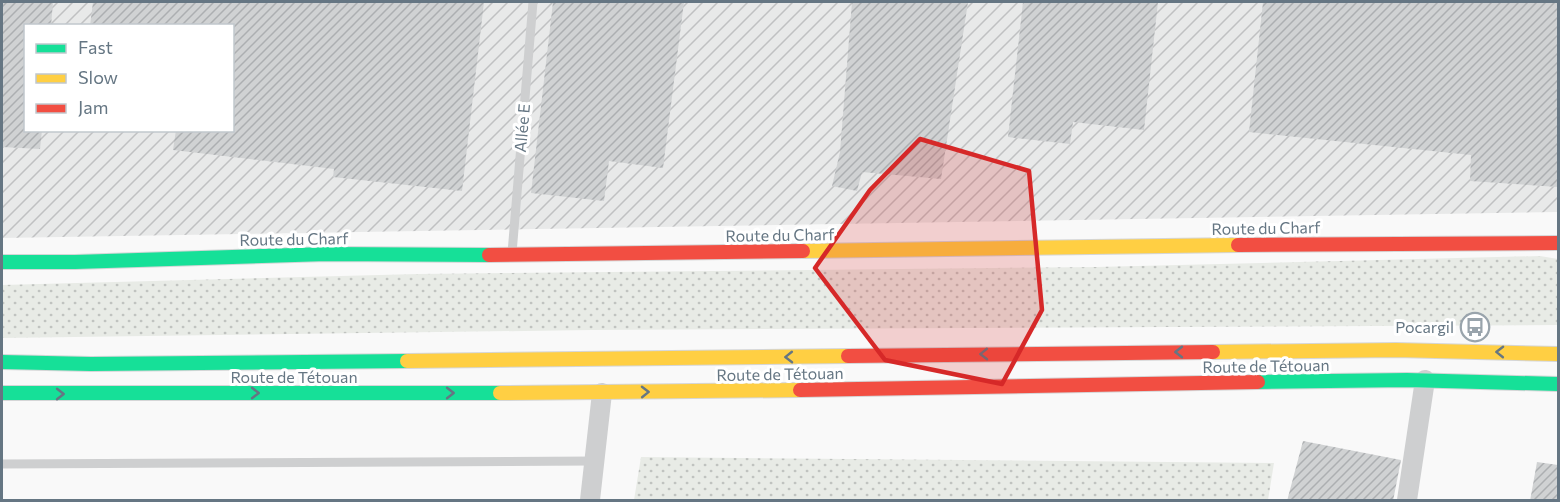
<svg xmlns="http://www.w3.org/2000/svg" width="1560" height="502" viewBox="0 0 1560 502" font-family="Commissioner,sans-serif">
  <style>
    .industrial { fill: url(#industrial-furrows); fill-rule: evenodd }
    .grass { fill: url(#grass-dots) }
    .building { fill: url(#building-hatch) }
    .lines { fill: none; stroke-linecap: round; stroke-linejoin: round }
    .fast-casing { stroke: #d5d6d7; stroke-width: 16 }
    .slow-casing { stroke: #d5d6d7; stroke-width: 16 }
    .jam-casing { stroke: #d5d6d7; stroke-width: 16 }
    .lane { stroke: #cecfd0; stroke-width: 9 }
    .street { stroke: #cecfd0; stroke-width: 20 }
    .fast { stroke: #16e098; stroke-width: 14 }
    .slow { stroke: #ffcf43; stroke-width: 14 }
    .jam { stroke: #f24e42; stroke-width: 14 }
    .oneway { stroke: #657683 }
    .marked { fill: #d62828; fill-opacity: 0.2; stroke: #d62828; stroke-width: 4.5; stroke-linejoin: round }
    .labels { text-anchor: middle; stroke-width: 6; stroke-linejoin: round; paint-order: stroke }
    .street-label { font-size: 16px; fill: #657683; stroke: #fff }
    .poi-label { font-size: 16px; fill: #657683; stroke: #fff; text-anchor: end }
  </style>
  <defs>
    <pattern id="industrial-furrows" width="10" height="10" patternUnits="userSpaceOnUse" patternTransform="scale(1.5)"><rect width="10" height="10" fill="#e8e9e9"/><path d="M-1 1l2-2M0 10L10 0M9 11l2-2" fill="none" stroke="#c0c1c2"/></pattern>
    <pattern id="grass-dots" width="8" height="8" patternUnits="userSpaceOnUse" patternTransform="scale(1.5)"><rect width="8" height="8" fill="#e8ebe6"/><path d="M2 2h.1M6 6h.1" fill="none" stroke="#c0c3c0" stroke-width="1.8" stroke-linecap="round"/></pattern>
    <pattern id="building-hatch" width="6" height="6" patternUnits="userSpaceOnUse" patternTransform="scale(1.5)"><rect width="6" height="6" fill="#d0d2d3"/><path d="M-1 1l2-2M0 6l6-6M5 7l2-2" fill="none" stroke="#acafb1"/></pattern>
  </defs>
  <rect width="100%" height="100%" fill="#f9f9f9"/>
  <path class="industrial" d="M2,2H1558V212L2,238ZM26,26H232V130H26Z"/>
  <g class="grass">
    <path d="M1540,256L1558,259V325L592,330L2,338V285L418,274L1096,267Z"/>
    <path d="M641,457L1274,463L1268,500H634Z"/>
  </g>
  <g class="building">
    <path d="M2,2H53L51,26H26V130H42L40,149L2,147Z"/>
    <path d="M93,2H484L462,191L333,177L334,169L173,150L176,130H232V26H90Z"/>
    <path d="M553,2H684L663,168L609,161L604,201L531,193Z"/>
    <path d="M852,2H968L941,179L862,172L857,191L832,186L840,152Z"/>
    <path d="M1023,2H1158L1144,130L1073,122L1070,144L1008,137Z"/>
    <path d="M1263,2H1558V187L1470,181L1471,155L1249,132Z"/>
    <path d="M1303,441L1401,460L1393,501H1287Z"/>
    <path d="M1537,462L1558,465V501H1530Z"/>
  </g>
  <g class="lines">
    <g class="fast-casing">
      <g id="fast">
        <path d="M2,262H75L327,254L489,255"/>
        <path d="M2,362L91,364L407,361"/>
        <path d="M1258,382L1407,380L1558,384"/>
        <path d="M2,393H500"/>
      </g>
    </g>
    <g class="slow-casing">
      <g id="slow">
        <path d="M803,251L1238,245"/>
        <path d="M1213,352L1396,350L1558,354"/>
        <path d="M407,361L848,356"/>
        <path d="M500,393L800,390"/>
      </g>
    </g>
    <g class="jam-casing">
      <g id="jam">
        <path d="M1238,245L1558,243"/>
        <path d="M489,255L803,251"/>
        <path d="M848,356L1213,352"/>
        <path d="M800,390L1258,382"/>
      </g>
    </g>
    <g class="lane">
      <path d="M512,253L533,2"/>
      <path d="M2,464L595,461"/>
    </g>
    <g class="street">
      <path d="M590,500L602,393"/>
      <path d="M1407,500L1425,380"/>
    </g>
    <use href="#fast" class="fast"/>
    <use href="#slow" class="slow"/>
    <use href="#jam" class="jam"/>
  </g>
  <defs><path id="oneway-chevron" d="M-2-3.5L2.5 0L-2 3.5" fill="none" stroke-width="1.6" stroke-linecap="round" stroke-linejoin="round" transform="scale(1.5)"/></defs>
  <g class="oneway">
    <use href="#oneway-chevron" transform="translate(1179 352) rotate(180)"/>
    <use href="#oneway-chevron" transform="translate(1500 352) rotate(-179)"/>
    <use href="#oneway-chevron" transform="translate(984 354) rotate(179)"/>
    <use href="#oneway-chevron" transform="translate(789 357) rotate(179)"/>
    <use href="#oneway-chevron" transform="translate(645 392) rotate(-1)"/>
    <use href="#oneway-chevron" transform="translate(255 393)"/>
    <use href="#oneway-chevron" transform="translate(450 393)"/>
    <use href="#oneway-chevron" transform="translate(60 394)"/>
  </g>
  <path class="marked" d="M920,139L1029,171L1042,310L1002,384L885,360L815,268L870,190Z"/>
  <defs>
    <g id="bus-ring" transform="scale(1.5)"><circle r="9.5" fill="#fff" stroke="#99a4ac" stroke-width="1.5"/><path d="M-5-6H5V4H4V6H2V4H-2V6H-4V4H-5ZM-3.5-4V0h7V-4ZM-3.5 1.2v1.5H-2V1.2ZM2 1.2v1.5H3.5V1.2Z" fill="#99a4ac"/></g>
  </defs>
  <g fill-rule="evenodd">
    <use href="#bus-ring" x="1475" y="327"/>
  </g>
  <g class="labels">
    <g class="street-label">
      <text transform="translate(522 128) rotate(-85)" y="6">Allée E</text>
      <text transform="translate(1266 228) rotate(-1)" y="6">Route du Charf</text>
      <text transform="translate(780 235) rotate(-1)" y="6">Route du Charf</text>
      <text transform="translate(294 239) rotate(-1)" y="6">Route du Charf</text>
      <text transform="translate(1266 366) rotate(-1)" y="6">Route de Tétouan</text>
      <text transform="translate(780 374) rotate(-1)" y="6">Route de Tétouan</text>
      <text x="294" y="383">Route de Tétouan</text>
    </g>
    <g class="poi-label">
      <text x="1454" y="333">Pocargil</text>
    </g>
  </g>
  <rect width="1560" height="502" fill="none" stroke="#657683" stroke-width="6"/>
  <rect x="24" y="24" width="210" height="108" fill="#ffffff" stroke="#c1c8cd" stroke-width="1.5"/>
  <rect x="36" y="44" width="30" height="9" fill="#16e098" stroke="#c1c8cd" stroke-width="1.5"/>
  <text x="78" y="54" font-size="18" fill="#657683">Fast</text>
  <rect x="36" y="74" width="30" height="9" fill="#ffcf43" stroke="#c1c8cd" stroke-width="1.5"/>
  <text x="78" y="84" font-size="18" fill="#657683">Slow</text>
  <rect x="36" y="104" width="30" height="9" fill="#f24e42" stroke="#c1c8cd" stroke-width="1.5"/>
  <text x="78" y="114" font-size="18" fill="#657683">Jam</text>
</svg>
